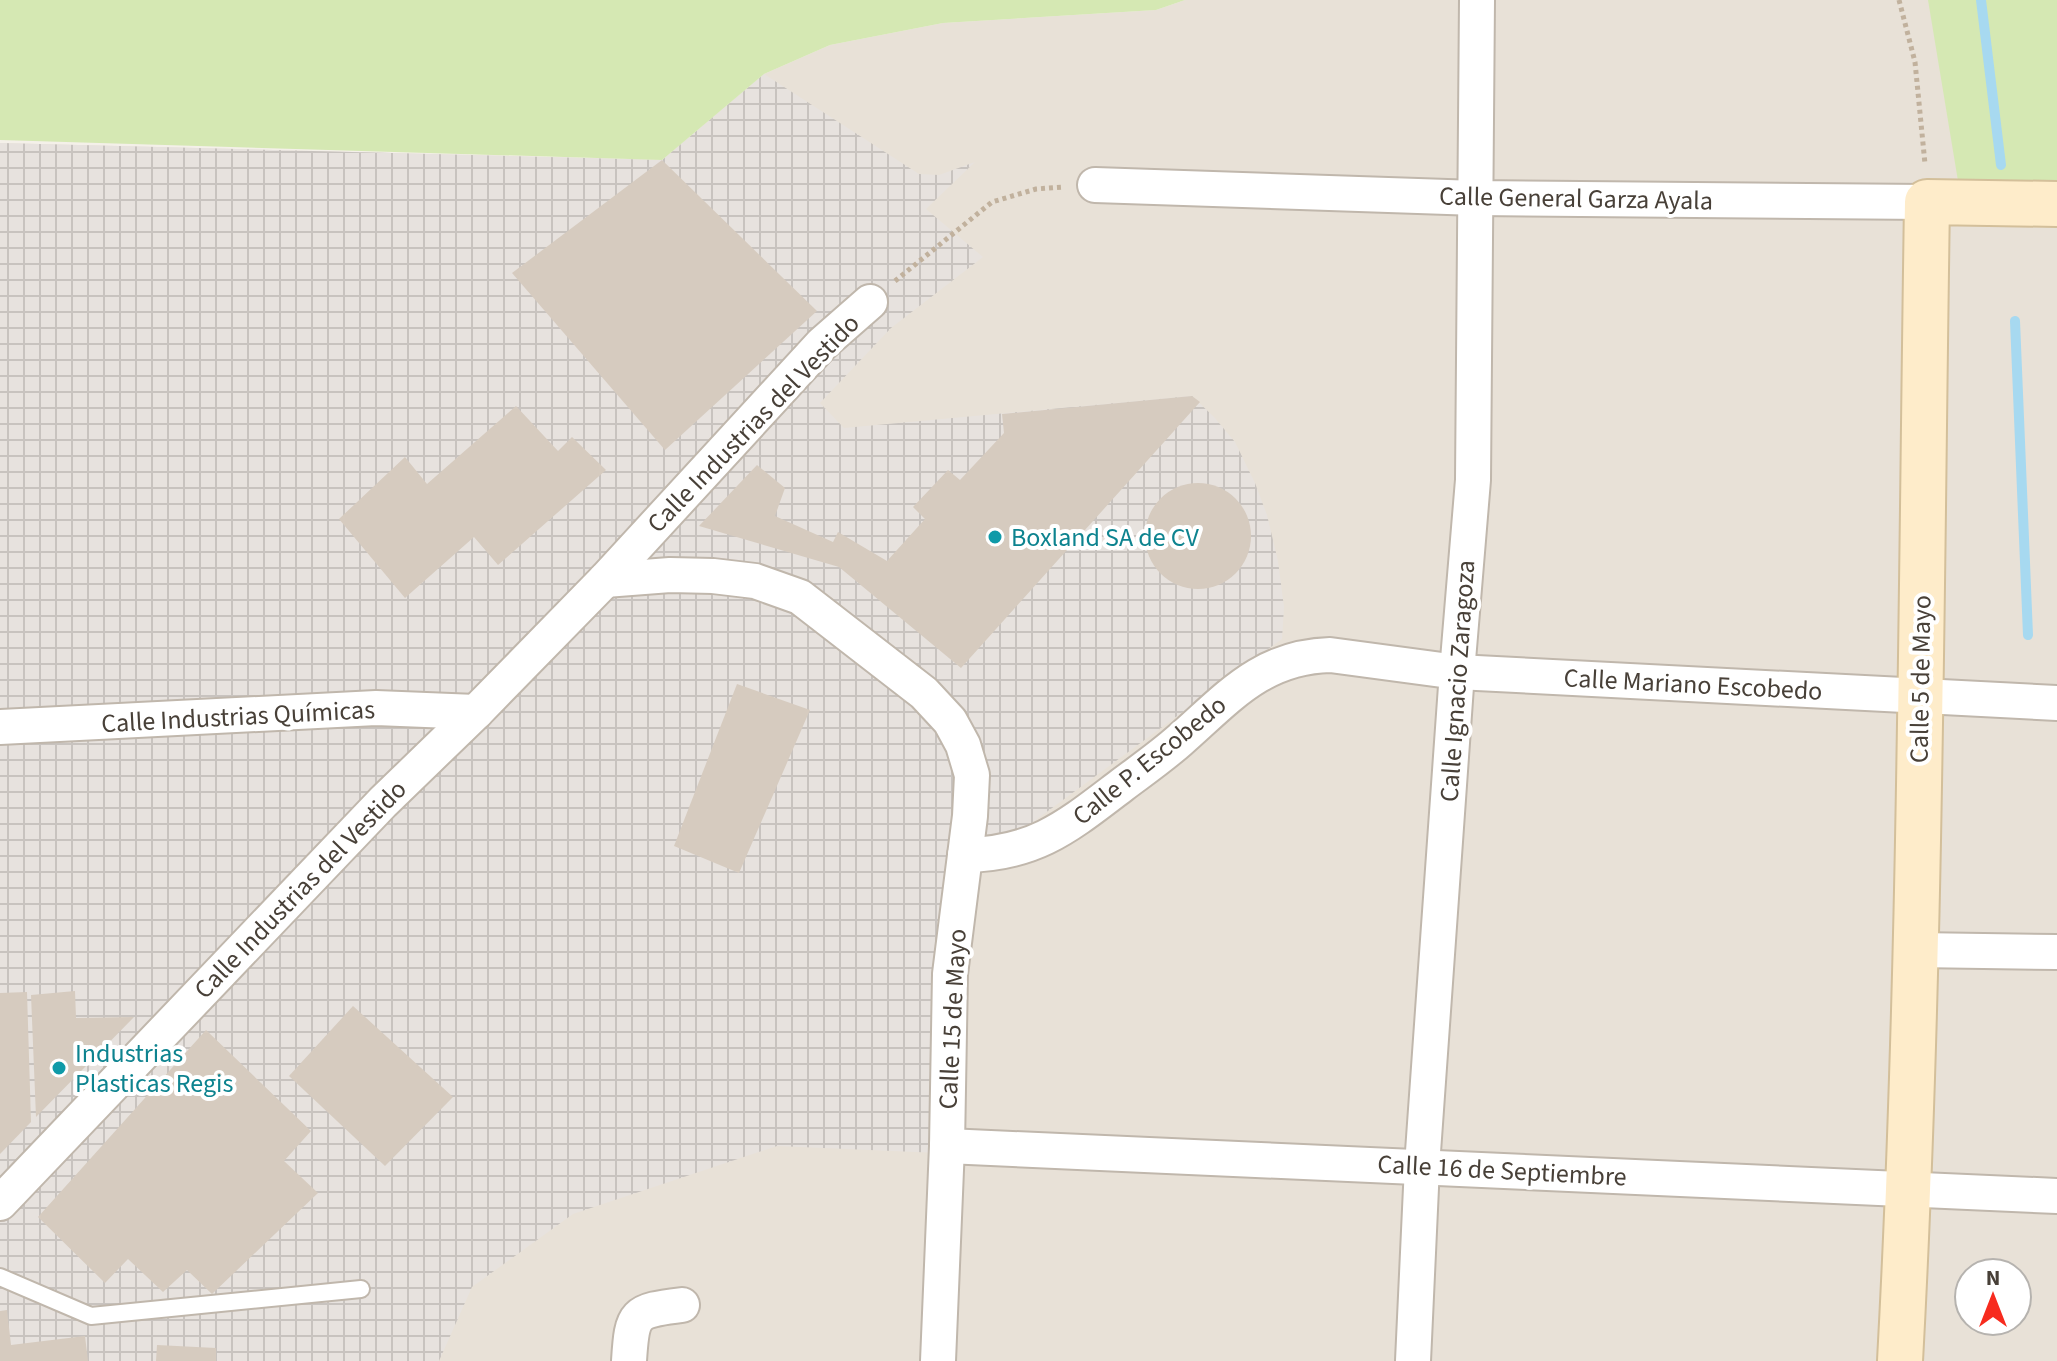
<svg xmlns="http://www.w3.org/2000/svg" width="2057" height="1361" viewBox="0 0 2057 1361" font-family="'Source Sans 3',sans-serif">
  <style>
    .residential { fill: #e8e1d7; fill-rule: evenodd }
    .industrial { fill: url(#industrial-grid) }
    .grass { fill: #d5e8b3 }
    .lines { fill: none; stroke-linecap: round; stroke-linejoin: round }
    .stream { stroke: #a7d9f0; stroke-width: 10 }
    .building { fill: #d6cbbf }
    .lane-casing { stroke: #c0b7ac; stroke-width: 20 }
    .street-casing { stroke: #c0b7ac; stroke-width: 38 }
    .secondary-casing { stroke: #d3bf9a; stroke-width: 48 }
    .path { stroke: #c1b19d; stroke-width: 5; stroke-dasharray: 4 4; stroke-linecap: butt }
    .lane { stroke: #fff; stroke-width: 16 }
    .street { stroke: #fff; stroke-width: 34 }
    .secondary { stroke: #feecca; stroke-width: 44 }
    .culture-dot { fill: #0f9aa8; stroke: #fff; stroke-width: 3 }
    .labels { text-anchor: middle; stroke-width: 8; stroke-linejoin: round; paint-order: stroke }
    .street-label { font-size: 26px; fill: #484038; stroke: #fff }
    .culture-label { font-size: 26px; fill: #0d838f; stroke: #fff; text-anchor: start }
  </style>
  <defs>
    <pattern id="industrial-grid" width="8" height="8" patternUnits="userSpaceOnUse" patternTransform="scale(2)"><rect width="8" height="8" fill="#e7e2de"/><path d="M0 4h8M4 0v8" fill="none" stroke="#c8c3bf"/></pattern>
  </defs>
  <rect width="100%" height="100%" fill="#f4f0e9"/>
  <path class="residential" d="M1185,0H2057V1361H0V143L662,160L764,74L830,45L943,23L1156,10ZM1969,1273H2017V1321H1969Z"/>
  <path class="industrial" d="M764,74L919,174L939,175L975,162L926,209L983,257L891,328L820,403L844,428L1192,396L1214,417L1235,442L1255,483L1267,515L1278,561L1284,607L1282,639L1014,836L948,841L938,983L939,1153L777,1146L573,1214L472,1287L439,1361H0V143L662,160Z"/>
  <g class="grass">
    <path d="M0,0H1185L1156,10L943,23L830,45L764,74L662,160L0,140Z"/>
    <path d="M1928,0H2057V182L1958,181Z"/>
  </g>
  <g class="lines">
    <g class="stream">
      <path d="M1981,0L2001,165"/>
      <path d="M2015,321L2028,635"/>
    </g>
  </g>
  <g class="building">
    <path d="M662,160L817,311L665,450L512,273Z"/>
    <path d="M1192,396L1200,402L961,668L839,567L699,526L757,465L785,488L775,516L833,542L838,532L887,561L925,519L913,507L948,470L960,480L1004,433L1002,414Z"/>
    <path d="M516,406L558,451L572,437L606,470L498,565L474,537L405,598L339,519L405,457L427,484Z"/>
    <circle cx="1198" cy="536" r="53"/>
    <path d="M737,684L810,710L739,873L674,846Z"/>
    <path d="M75,991L76,1018L134,1017L36,1117L31,995Z"/>
    <path d="M27,992L31,1122L0,1154V993Z"/>
    <path d="M353,1006L453,1097L385,1166L289,1076Z"/>
    <path d="M206,1030L311,1131L284,1161L318,1193L212,1294L187,1270L163,1292L128,1259L105,1283L38,1217Z"/>
    <path d="M7,1310L11,1345L85,1336L88,1361H0V1311Z"/>
    <path d="M157,1345L216,1348V1361H156Z"/>
  </g>
  <g class="lines">
    <g class="lane-casing">
      <path id="lane" d="M0,1277L91,1316L361,1289"/>
    </g>
    <g class="street-casing">
      <g id="street">
        <path d="M1095,185L1477,198L1927,202"/>
        <path d="M605,580L670,575L713,576L755,581L800,597L924,693L950,721L963,745L972,775L970,816L950,974L947,1146L938,1361"/>
        <path d="M0,727L376,708L476,712"/>
        <path d="M965,855C1036,854 1068,826 1122,785C1142,770 1162,756 1180,740C1228,698 1261,657 1330,655L1457,672L2057,703"/>
        <path d="M1916,950L2057,952"/>
        <path d="M947,1146L2057,1196"/>
        <path d="M0,1203L383,802L476,712L605,580L822,344L870,302"/>
        <path d="M629,1361C632,1312 634,1311 682,1305"/>
        <path d="M1413,1361L1422,1166L1457,672L1473,480L1477,0"/>
      </g>
    </g>
    <g class="secondary-casing">
      <path id="secondary" d="M1900,1361C1921,975 1921,588 1927,202L2057,204"/>
    </g>
    <g class="path">
      <path d="M1899,0L1915,62L1925,164"/>
      <path d="M895,281L992,202L1036,189L1063,187"/>
    </g>
    <use href="#lane" class="lane"/>
    <use href="#street" class="street"/>
    <use href="#secondary" class="secondary"/>
  </g>
  <g class="culture-dot">
    <circle cx="995" cy="537" r="8"/>
    <circle cx="59" cy="1068" r="8"/>
  </g>
  <g class="labels">
    <g class="street-label">
      <text transform="translate(1576 198) rotate(1)" y="9">Calle General Garza Ayala</text>
      <text transform="translate(753 423) rotate(-46)" y="9">Calle Industrias del Vestido</text>
      <text transform="translate(1920 679) rotate(-89)" y="9">Calle 5 de Mayo</text>
      <text transform="translate(1457 681) rotate(-86)" y="9">Calle Ignacio Zaragoza</text>
      <text transform="translate(1693 684) rotate(3)" y="9">Calle Mariano Escobedo</text>
      <text transform="translate(238 716) rotate(-3)" y="9">Calle Industrias Químicas</text>
      <text transform="translate(1149 760) rotate(-39)" y="9">Calle P. Escobedo</text>
      <text transform="translate(300 889) rotate(-46)" y="9">Calle Industrias del Vestido</text>
      <text transform="translate(952 1019) rotate(-87)" y="9">Calle 15 de Mayo</text>
      <text transform="translate(1502 1170) rotate(3)" y="9">Calle 16 de Septiembre</text>
    </g>
    <g class="culture-label">
      <text x="1011" y="546">Boxland SA de CV</text>
      <text x="75" y="1062">Industrias<tspan x="75" dy="30">Plasticas Regis</tspan></text>
    </g>
  </g>
  <g transform="translate(1993 1297)"><circle r="38" fill="#ffffff" stroke="#b6b3af" stroke-width="2"/>
  <path d="M0-6L14 30L0 20L-14 30Z" fill="#f72b1e"/>
  <text y="-12" font-size="22" font-weight="bold" text-anchor="middle" fill="#484038">N</text>
  </g>
</svg>
